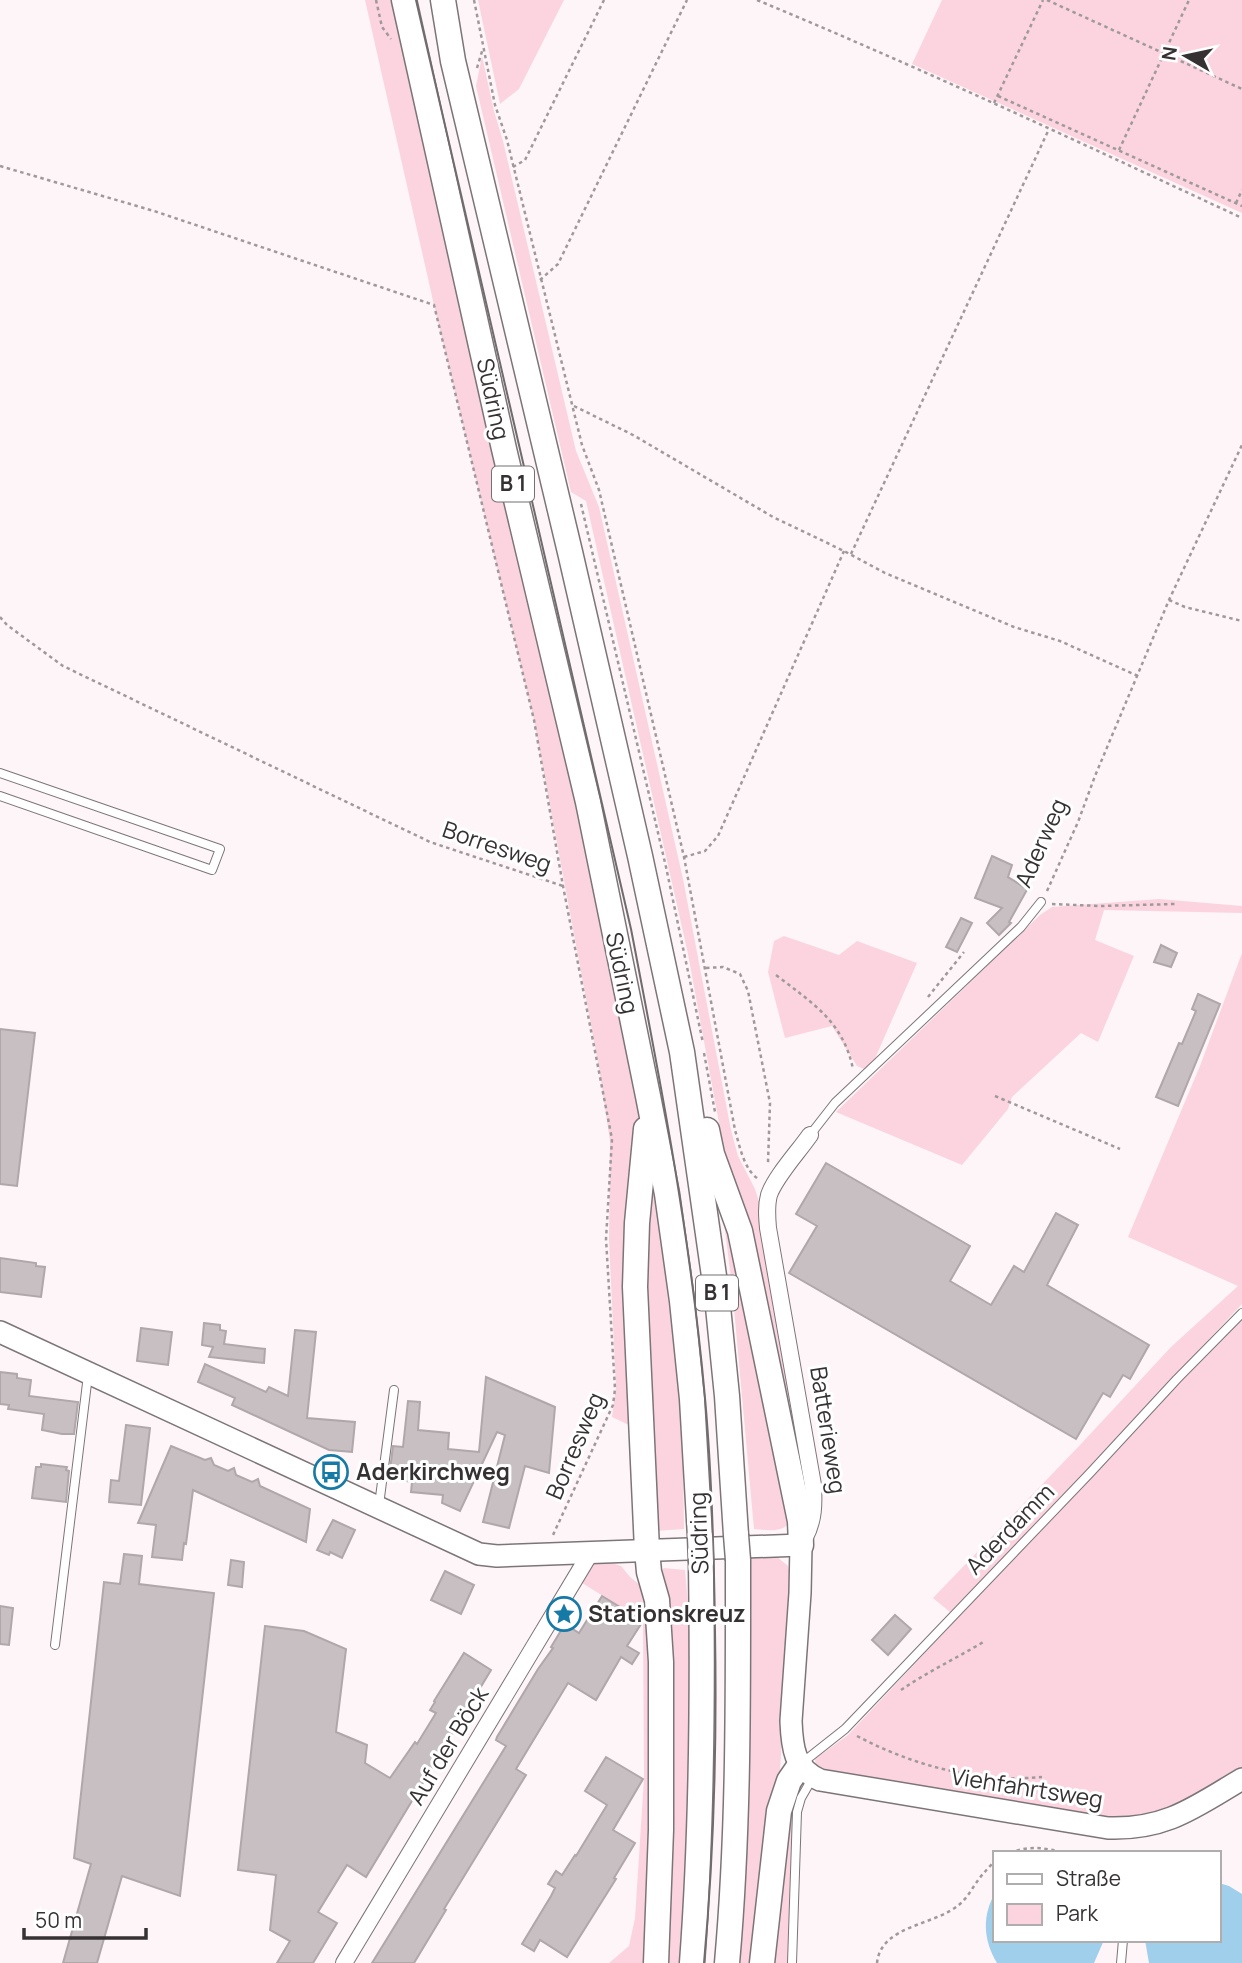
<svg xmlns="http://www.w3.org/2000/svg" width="1242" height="1963" viewBox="0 0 1242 1963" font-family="Manrope,sans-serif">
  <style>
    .green { fill: #fbd4e0 }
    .water { fill: #9fcfeb }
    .building { fill: #c7bfc1; stroke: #afa7a9; stroke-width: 2 }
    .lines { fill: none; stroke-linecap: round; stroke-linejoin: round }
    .lane-casing { stroke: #7c7577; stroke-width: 10 }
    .street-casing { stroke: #7c7577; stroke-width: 18 }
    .secondary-casing { stroke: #7c7577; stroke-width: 24 }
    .primary-casing { stroke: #7c7577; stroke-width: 27 }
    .path { stroke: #a0999b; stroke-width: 2.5; stroke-dasharray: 3.5 3.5; stroke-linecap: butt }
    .lane { stroke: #fff; stroke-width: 8 }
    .street { stroke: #fff; stroke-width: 16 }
    .secondary { stroke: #fff; stroke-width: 21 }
    .primary { stroke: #fff; stroke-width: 24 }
    .tram { stroke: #706b6c; stroke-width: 2 }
    .primary-bridge-casing { stroke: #7c7577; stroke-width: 27; stroke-linecap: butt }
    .primary-bridge { stroke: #fff; stroke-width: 24 }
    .labels { text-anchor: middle; stroke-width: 6; stroke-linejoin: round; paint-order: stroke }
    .shield { fill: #fff; stroke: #727070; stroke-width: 2 }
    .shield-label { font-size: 21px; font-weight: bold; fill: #363233 }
    .street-label { font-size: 23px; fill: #363233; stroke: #fff }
    .poi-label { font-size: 23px; font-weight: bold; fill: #363233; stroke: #fff; text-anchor: start }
  </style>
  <rect width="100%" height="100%" fill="#fef5f8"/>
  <g class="green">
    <path d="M365,0H394L551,685L662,1214L682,1401L684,1529L641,1532L631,1426L612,1417L616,1388L609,1240L610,1141L599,1068L534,720L434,305Z"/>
    <path d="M478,0H564L519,89L500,104Z"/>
    <path d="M942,0H1242V213L912,64Z"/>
    <path d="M482,56L494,111L503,141L576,451L599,507L683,879L731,1130L738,1156L755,1189L759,1202L809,1504L728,1172L688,954L586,501L571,492L476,86Z"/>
    <path d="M1159,899L1242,906V913L1104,910L1095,940L1134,956L1098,1042L1081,1033L1012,1097L1008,1109L962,1165L836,1112L1040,915L1052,907Z"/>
    <path d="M784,936L839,955L857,941L917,963L873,1063L864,1069L857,1066L832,1026L785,1038L768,972L774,941Z"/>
    <path d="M1242,953V1304L1044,1516L950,1612L933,1598L1080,1445L1171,1347L1238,1286L1128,1237L1200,1066Z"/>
    <path d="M720,1191L789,1523C782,1533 765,1530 754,1529L732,1286Z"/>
    <path d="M1242,1319V1769L1164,1814L1122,1822L829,1775L816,1766L815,1759L848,1735L1180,1381Z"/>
    <path d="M776,1556L788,1566L791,1581L780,1771L795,1812L789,1963H735L744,1559Z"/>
    <path d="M604,1560L621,1566L630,1577L645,1589L664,1568L685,1570L693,1664L688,1890L680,1963H609L629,1946L635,1918L644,1779L643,1621L579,1581L587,1567Z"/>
  </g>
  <g class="water">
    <path d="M1219,1883L1229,1886L1242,1894V1963H1149L1145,1940H1219Z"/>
    <path d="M995,1893V1940H1104L1094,1963H997C983,1940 982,1916 995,1893Z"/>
  </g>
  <g class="building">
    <path d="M992,856L1012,865L1008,877L1024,887L1026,886L1028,888L1009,922L1011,923L999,935L987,923L1002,908L975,898Z"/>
    <path d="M961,918L972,923L957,952L946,947Z"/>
    <path d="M1161,945L1177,953L1171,967L1154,962Z"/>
    <path d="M1198,994L1220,1004L1178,1106L1156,1097L1179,1043L1182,1044L1196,1011L1192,1009Z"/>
    <path d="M0,1029L35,1033L17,1186L0,1184Z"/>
    <path d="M826,1163L970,1246L950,1281L991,1305L1014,1266L1024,1272L1056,1213L1078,1225L1047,1285L1149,1345L1130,1379L1123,1375L1110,1397L1103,1393L1076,1439L789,1273L817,1226L796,1214Z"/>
    <path d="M0,1258L36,1263V1266L45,1267L41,1297L0,1292Z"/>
    <path d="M204,1323L220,1325V1330L226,1331L224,1344L265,1349L264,1363L209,1357L213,1347L202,1345Z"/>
    <path d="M141,1328L172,1332L168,1365L137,1361Z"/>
    <path d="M295,1330L316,1332L307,1418L355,1422L352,1452L329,1450L232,1405L235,1398L198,1382L205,1364L266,1392L269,1387L288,1396Z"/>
    <path d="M0,1372L17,1374V1378L31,1380L29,1396L78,1402L74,1434H62L42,1430L44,1414L8,1409L9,1405L0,1404Z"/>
    <path d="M486,1377L555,1407L549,1473L525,1466L509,1528L483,1522L505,1435L497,1432L460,1511L442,1503L443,1495L411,1492L412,1482L389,1478L393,1446L403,1447L408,1401L420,1402L418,1430L449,1433L448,1449L479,1452Z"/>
    <path d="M126,1425L150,1428L141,1505L109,1502L111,1480L119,1481Z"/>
    <path d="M171,1446L205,1460L211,1458L214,1465L228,1471L234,1468L236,1475L252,1482L258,1479L260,1486L310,1509L306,1542L193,1490L186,1544L184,1543L182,1560L152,1557L156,1525L138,1523Z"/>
    <path d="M41,1464L67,1467L66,1470L69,1471L66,1502L32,1498L36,1467H41Z"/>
    <path d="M333,1520L355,1530L342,1558L330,1552L329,1555L317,1550Z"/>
    <path d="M124,1554L142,1556L139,1584L214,1593L180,1896L122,1876L97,1963H63L91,1864L74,1858L104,1582L120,1584Z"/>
    <path d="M231,1560L244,1562L242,1587L228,1585Z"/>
    <path d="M445,1571L474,1585L461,1614L431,1600Z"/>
    <path d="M602,1596L643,1621L627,1646L639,1653L632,1664L621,1657L596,1700L568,1683L516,1769L526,1775L444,1909L446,1910L414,1963H372L506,1746L496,1740L497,1737L538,1669L553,1648L551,1647L565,1624L579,1633Z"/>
    <path d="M0,1606L13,1608L9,1645L0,1644Z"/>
    <path d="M895,1615L911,1629L888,1655L872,1640Z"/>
    <path d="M265,1626L304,1631L346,1649L336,1732L367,1745L365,1763L390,1778L415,1742L417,1744L436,1713L430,1710L435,1702L434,1701L464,1653L491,1670L366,1877L347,1865L318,1912L337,1923L313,1963H277L290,1941L270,1930L276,1875L238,1870Z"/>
    <path d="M606,1757L643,1779L613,1830L635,1843L614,1878L616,1879L567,1957L540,1940L534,1951L522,1944L551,1896L555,1888L548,1884L556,1871L562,1875L575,1855L576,1856L607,1805L585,1791Z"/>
  </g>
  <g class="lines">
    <g class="lane-casing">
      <g id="lane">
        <path d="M0,773L220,849L212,870L0,796"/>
        <path d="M810,1135L835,1103L1021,927L1041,902"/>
        <path d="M379,1505L394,1390"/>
        <path d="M55,1645L88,1375"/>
        <path d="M802,1763L845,1729L1090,1473L1177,1379L1242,1313"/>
        <path d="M792,1963L797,1812L801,1798L813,1777"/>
        <path d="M1121,1963L1123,1940"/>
      </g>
    </g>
    <g class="street-casing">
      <g id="street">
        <path d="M805,1537C814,1520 814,1504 813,1485L768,1228C767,1217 766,1206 769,1195C775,1177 799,1151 810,1135"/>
        <path d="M344,1963L591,1552"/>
      </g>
    </g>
    <g class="secondary-casing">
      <path id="secondary" d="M0,1332L479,1554L497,1556L801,1545L800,1593L791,1721C792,1747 794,1769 820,1780L1108,1828C1166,1830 1195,1807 1242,1779"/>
    </g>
    <g class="primary-casing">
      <g id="primary">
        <path d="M404,0L504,449L588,802L648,1096L667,1194L682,1301L692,1399L700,1537"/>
        <path d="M443,0L453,61L570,552L640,856L682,1052L717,1297L727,1396L736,1535"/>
        <path d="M646,1129L637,1223L635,1287L647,1550L649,1572L657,1600L661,1662V1830L656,1963"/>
        <path d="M707,1130L712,1154L740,1231L800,1521L801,1545"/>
        <path d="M692,1963C702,1829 703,1696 701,1562"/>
        <path d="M727,1963C739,1829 738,1695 738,1560"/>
        <path d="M762,1963L779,1811L789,1781L800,1765"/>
      </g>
    </g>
    <g class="path">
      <path d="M376,0L382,27L391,39"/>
      <path d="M474,0L495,105L507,140L582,445L599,490L684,857L735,1130C740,1147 744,1171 760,1180"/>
      <path d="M757,0C921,68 1081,143 1242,218"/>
      <path d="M1047,0L1242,89"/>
      <path d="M477,68L483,48"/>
      <path d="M998,96L1242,206"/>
      <path d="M994,103L1043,0"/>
      <path d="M1119,150L1189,0"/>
      <path d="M0,166L154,211L434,305L534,720L563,886L612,1139L606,1239L615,1389L613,1405L553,1535"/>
      <path d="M513,167L525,160L604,0"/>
      <path d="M1236,203L1242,190"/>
      <path d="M540,280L558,264L687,0"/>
      <path d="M574,406L633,435L773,517L844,551L885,573L1014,627L1060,641L1138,676"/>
      <path d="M581,504L666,867L703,1043"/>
      <path d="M851,554L1049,129"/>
      <path d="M1169,600L1185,607L1242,621"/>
      <path d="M0,617L7,625L63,666L430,842L563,886"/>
      <path d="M684,857L705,851L718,836L844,551"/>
      <path d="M1047,891L1078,822L1095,776L1169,600L1242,445"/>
      <path d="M1052,904L1100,906L1175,904"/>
      <path d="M706,968L723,967L740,974L748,991L770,1103L768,1163"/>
      <path d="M776,975C812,1003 843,1021 853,1069"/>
      <path d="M928,997L964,952"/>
      <path d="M704,1053L715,1112"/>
      <path d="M995,1096L1120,1149"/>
      <path d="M901,1690C927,1672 957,1658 985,1641"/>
      <path d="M857,1736C914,1766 978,1783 1042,1777"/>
      <path d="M1010,1853C1029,1845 1046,1848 1066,1853"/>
      <path d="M877,1963C881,1924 937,1926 961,1903C970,1895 975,1882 984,1873C987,1869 991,1865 995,1861"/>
    </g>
    <use href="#lane" class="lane"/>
    <use href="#street" class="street"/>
    <use href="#secondary" class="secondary"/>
    <use href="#primary" class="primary"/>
    <path class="tram" d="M416,0L631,929C661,1084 691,1240 705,1398C712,1475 714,1553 715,1631C717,1742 714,1852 704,1963"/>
    <g class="primary-bridge-casing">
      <g id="primary-bridge">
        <path d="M736,1535L738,1560"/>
        <path d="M700,1537L701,1562"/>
      </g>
    </g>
    <use href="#primary-bridge" class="primary-bridge"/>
  </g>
  <defs>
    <g id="bus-ring" transform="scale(1.75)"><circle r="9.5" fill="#fff" stroke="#167aa6" stroke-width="1.5"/><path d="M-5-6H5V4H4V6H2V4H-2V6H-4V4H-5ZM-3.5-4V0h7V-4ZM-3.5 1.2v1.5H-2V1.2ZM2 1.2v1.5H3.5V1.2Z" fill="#167aa6"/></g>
    <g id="sight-ring" transform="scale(1.75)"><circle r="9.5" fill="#fff" stroke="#167aa6" stroke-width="1.5"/><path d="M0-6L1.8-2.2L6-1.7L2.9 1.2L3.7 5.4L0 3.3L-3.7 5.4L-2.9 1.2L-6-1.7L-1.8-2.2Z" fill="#167aa6"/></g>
  </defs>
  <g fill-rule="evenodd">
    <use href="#bus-ring" x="331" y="1472"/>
    <use href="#sight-ring" x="564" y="1614"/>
  </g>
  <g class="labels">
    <g class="shield">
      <rect x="492" y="466.5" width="42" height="35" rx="5"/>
      <rect x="696" y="1275.5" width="42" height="35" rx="5"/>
    </g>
    <g class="shield-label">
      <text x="513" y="491">B 1</text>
      <text x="717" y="1300">B 1</text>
    </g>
    <g class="street-label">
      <text transform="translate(493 399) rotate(78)" y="8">Südring</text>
      <text transform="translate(1041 843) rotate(-66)" y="8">Aderweg</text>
      <text transform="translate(497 847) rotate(19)" y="8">Borresweg</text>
      <text transform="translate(622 973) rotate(78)" y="8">Südring</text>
      <text transform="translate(828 1430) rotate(81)" y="8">Batterieweg</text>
      <text transform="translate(575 1446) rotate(-67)" y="8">Borresweg</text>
      <text transform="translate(1010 1529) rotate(-46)" y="8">Aderdamm</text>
      <text transform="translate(699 1533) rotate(-92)" y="8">Südring</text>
      <text transform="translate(448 1746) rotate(-59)" y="8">Auf der Böck</text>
      <text transform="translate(1027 1788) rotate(9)" y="8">Viehfahrtsweg</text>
    </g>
    <g class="poi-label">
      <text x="356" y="1480">Aderkirchweg</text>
      <text x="588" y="1622">Stationskreuz</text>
    </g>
  </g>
  <rect x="993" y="1851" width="228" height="91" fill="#ffffff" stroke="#afadad" stroke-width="2"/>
  <rect x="1007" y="1874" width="35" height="10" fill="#ffffff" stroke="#afadad" stroke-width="2"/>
  <text x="1056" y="1886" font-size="21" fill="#363233">Straße</text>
  <rect x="1007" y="1904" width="35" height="21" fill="#fbd4e0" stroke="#afadad" stroke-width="2"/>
  <text x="1056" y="1921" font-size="21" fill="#363233">Park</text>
  <g transform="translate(1186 56) rotate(279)" stroke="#ffffff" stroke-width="5" paint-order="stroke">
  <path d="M0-5L12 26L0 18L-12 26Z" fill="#363233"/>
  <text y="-10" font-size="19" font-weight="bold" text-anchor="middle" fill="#363233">N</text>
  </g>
  <path d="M24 1928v10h122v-10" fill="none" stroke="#363233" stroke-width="3.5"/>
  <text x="35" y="1928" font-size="21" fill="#363233" stroke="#ffffff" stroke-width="5" paint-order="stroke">50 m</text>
</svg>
